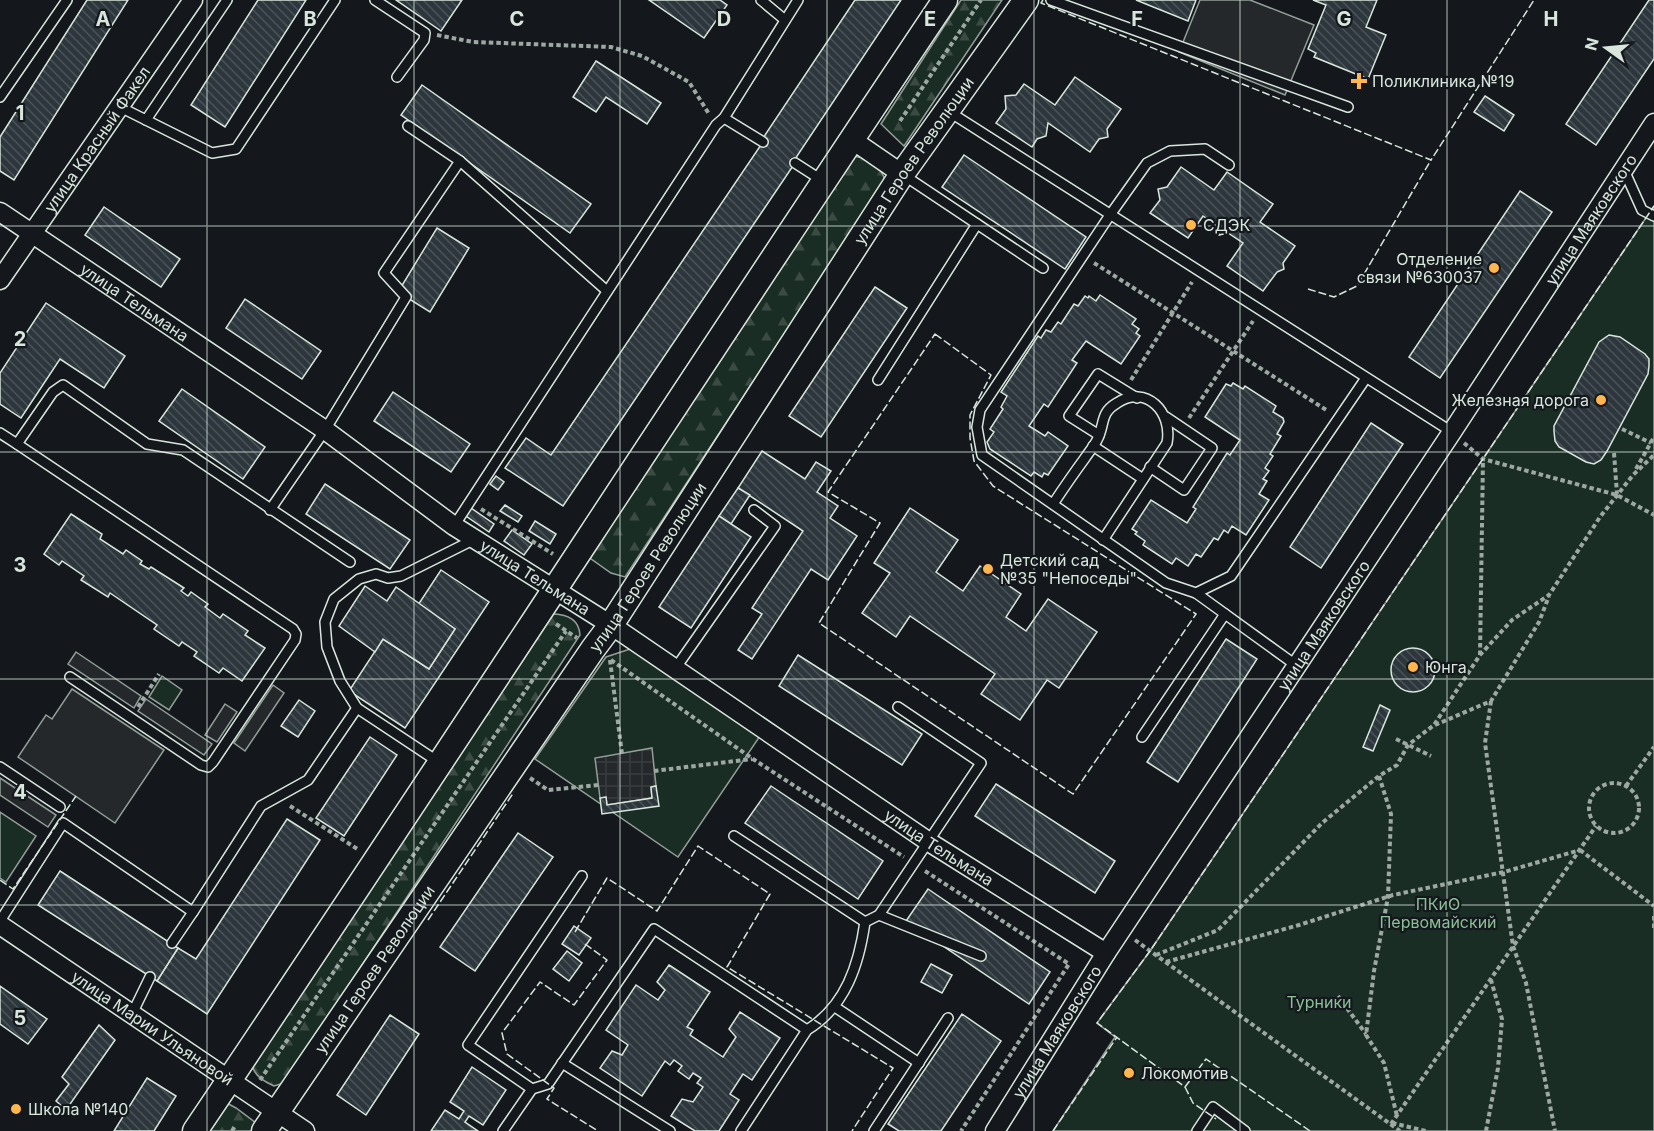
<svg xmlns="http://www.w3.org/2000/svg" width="1654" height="1131" viewBox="0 0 1654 1131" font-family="Inter,sans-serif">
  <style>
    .forest { fill: url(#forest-firs); stroke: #939e99; stroke-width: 1.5 }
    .park { fill: #1a2d24; stroke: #939e99; stroke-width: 1.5 }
    .parking { fill: #24282b; stroke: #939e99; stroke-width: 1.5 }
    .plaza { fill: url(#plaza-grid); stroke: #939e99; stroke-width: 1.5 }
    .building { fill: url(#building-back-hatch); stroke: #d8e6dc; stroke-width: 1.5 }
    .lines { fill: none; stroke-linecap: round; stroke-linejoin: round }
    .lane-casing { stroke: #d8e6dc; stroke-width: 12 }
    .street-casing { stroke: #d8e6dc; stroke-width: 21 }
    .secondary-casing { stroke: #d8e6dc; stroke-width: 27 }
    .path { stroke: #9da8a2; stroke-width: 4; stroke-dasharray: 4.5 3; stroke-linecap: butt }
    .lane { stroke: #14181c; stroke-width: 9 }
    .street { stroke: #14181c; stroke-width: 18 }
    .secondary { stroke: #14181c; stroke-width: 24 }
    .fence { stroke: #d8e6dc; stroke-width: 1.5; stroke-dasharray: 8 3; stroke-linecap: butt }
    .grid { fill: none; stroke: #d8e6dc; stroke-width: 1.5; stroke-opacity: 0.55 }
    .poi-dot { fill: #ffb74d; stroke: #14181c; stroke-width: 2 }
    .labels { text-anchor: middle; stroke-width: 4.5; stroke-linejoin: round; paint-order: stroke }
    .poi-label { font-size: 16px; fill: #d8e6dc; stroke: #14181c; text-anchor: start }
    .street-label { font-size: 16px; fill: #d8e6dc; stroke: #14181c }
    .park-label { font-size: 16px; fill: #8ac095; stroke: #14181c }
    .grid-label { font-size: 20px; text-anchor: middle; font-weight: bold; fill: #d8e6dc; stroke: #14181c; stroke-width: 4.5; stroke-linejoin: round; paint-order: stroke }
  </style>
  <defs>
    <pattern id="forest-firs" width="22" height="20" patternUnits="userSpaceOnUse" patternTransform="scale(1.5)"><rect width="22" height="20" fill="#1a2d24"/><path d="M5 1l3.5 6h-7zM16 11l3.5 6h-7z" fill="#3b4b43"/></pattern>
    <pattern id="plaza-grid" width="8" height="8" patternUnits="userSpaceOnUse" patternTransform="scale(1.5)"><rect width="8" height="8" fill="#24282b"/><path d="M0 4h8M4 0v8" fill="none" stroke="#393d3f"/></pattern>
    <pattern id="building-back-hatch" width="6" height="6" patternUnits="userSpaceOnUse" patternTransform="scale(1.5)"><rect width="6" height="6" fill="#2c363c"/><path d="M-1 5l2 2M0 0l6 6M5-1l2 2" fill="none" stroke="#4a5358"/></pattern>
  </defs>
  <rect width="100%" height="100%" fill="#14181c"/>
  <g class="forest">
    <path d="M961,0H1002L904,146L881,124Z"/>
    <path d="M852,156C868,158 879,163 885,180L625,577L611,573L587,556Z"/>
    <path d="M551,614C566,614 579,618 580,635L284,1083L274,1086C259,1079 253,1074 250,1058Z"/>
    <path d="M221,1100L236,1108L256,1123L253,1131H200Z"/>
  </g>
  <g class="park">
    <path d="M1654,206V1131H1053L1115,1037L1097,1023L1150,951Z"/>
    <path d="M633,648L760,736L678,857L535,759L606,657Z"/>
    <path d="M162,676L182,690L169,710L149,697Z"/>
    <path d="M0,812L36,836L6,882L0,878Z"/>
  </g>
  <g class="parking">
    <path d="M1200,0H1250L1314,25L1285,95L1179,52Z"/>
    <path d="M76,652L141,696L134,708L68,664Z"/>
    <path d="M273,685L284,693L245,751L234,743Z"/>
    <path d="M72,689L164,750L115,823L18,757L46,715L52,719Z"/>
    <path d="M146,699L212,744L204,755L138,711Z"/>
    <path d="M225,704L237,712L217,742L205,735Z"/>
    <path d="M0,778L56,815L48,827L0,795Z"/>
  </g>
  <path class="plaza" d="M652,748L656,786L651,787L652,798L607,805L606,797L600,798L595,758Z"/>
  <g class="building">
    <path d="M87,0H128L14,180L0,171V137Z"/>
    <path d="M258,0H306L225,127L191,105Z"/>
    <path d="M396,0H462L441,31Z"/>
    <path d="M649,0H720L727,5L704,38Z"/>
    <path d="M855,0H901L797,156L795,163L563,506L505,468L526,438L551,455L763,142L765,135Z"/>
    <path d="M1136,0H1196L1188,21Z"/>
    <path d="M1313,0H1377L1366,27L1386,35L1368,79L1314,57L1316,53L1308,49L1326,5Z"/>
    <path d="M1649,0H1654V59L1596,145L1566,124Z"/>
    <path d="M596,61L661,103L647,124L606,97L596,112L573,97Z"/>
    <path d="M1075,77L1121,109L1107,129L1108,137L1099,139L1090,152L1048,123L1046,136L1037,139L1032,147L996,123L1006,109L1005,96L1016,95L1024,84L1055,105Z"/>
    <path d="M422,85L591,204L570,233L401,115Z"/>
    <path d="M1485,96L1514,115L1504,131L1474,112Z"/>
    <path d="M964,155L1086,237L1065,269L942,187Z"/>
    <path d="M1181,167L1214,190L1227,172L1273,204L1260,222L1295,246L1283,263L1284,269L1277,272L1263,291L1227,266L1243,243L1228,233L1219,235L1218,227L1203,216L1188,238L1150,213L1160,200L1158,189L1167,187Z"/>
    <path d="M1520,191L1552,212L1440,378L1409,357Z"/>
    <path d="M104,207L180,259L161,287L85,235Z"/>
    <path d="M437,228L469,248L430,312L398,292Z"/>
    <path d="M875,287L907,308L821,437L789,416Z"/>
    <path d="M1100,295L1136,319L1132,324L1139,329L1136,333L1140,336L1121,364L1086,341L1072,360L1077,363L1048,407L1044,404L1029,426L1045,436L1048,432L1068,446L1048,475L1044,473L1042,477L1034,472L1031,476L990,449L987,442L994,432L990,429L1003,409L1001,407L1007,396L1001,392L1038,336L1041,338L1046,330L1051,332L1058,322L1061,324L1074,304L1078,306L1085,296L1088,298L1089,296L1096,301Z"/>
    <path d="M245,299L321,351L302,379L226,328Z"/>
    <path d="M46,303L125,356L104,388L60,359L21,418L0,404V373Z"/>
    <path d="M1609,335L1620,337L1645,354L1649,359V366L1648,374L1607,451L1601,460L1594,464L1586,462L1559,447L1555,441L1554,431V426L1599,342Z"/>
    <path d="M1233,383L1243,389L1245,386L1276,406L1273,412L1283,418L1284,422L1277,434L1281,436L1270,454L1273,456L1265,468L1269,471L1263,479L1267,481L1259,494L1269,500L1246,535L1232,526L1228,533L1224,530L1218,540L1214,538L1201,557L1196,554L1188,566L1176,558L1172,564L1143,545L1145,541L1135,534L1137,532L1132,529L1151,500L1187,523L1196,509L1193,507L1227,453L1230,455L1240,440L1205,417L1226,384L1231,386Z"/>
    <path d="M182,389L265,447L243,479L159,421Z"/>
    <path d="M393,392L470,444L451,472L374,421Z"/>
    <path d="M1371,423L1403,444L1321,568L1290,547Z"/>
    <path d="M762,451L805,479L816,462L831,471L817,492L838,506L830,518L857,536L828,580L811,569L752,659L738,650L762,614L752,608L803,531L738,488Z"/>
    <path d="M496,476L504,482L498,490L490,484Z"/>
    <path d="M325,484L410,540L390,569L306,514Z"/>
    <path d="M738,488L750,495L731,524L719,516Z"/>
    <path d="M505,505L522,516L518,522L500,511Z"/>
    <path d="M471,508L494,524L489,532L466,516Z"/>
    <path d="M910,508L958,540L936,572L963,591L980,566L1021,594L1006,617L1026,631L1048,599L1097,632L1059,688L1047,680L1020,720L981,694L995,674L910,616L896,637L862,613L890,573L874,563Z"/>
    <path d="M71,514L102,534L100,539L123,554L126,550L142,561L140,564L149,569L151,567L184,588L181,591L188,596L191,592L208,604L205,607L220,618L223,614L248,631L245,635L265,648L242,681L223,668L219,673L194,656L197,652L182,642L179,646L154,629L157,625L110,593L108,597L81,580L84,576L62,561L59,565L44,554Z"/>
    <path d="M719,516L751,537L691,628L659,607Z"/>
    <path d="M535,521L556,534L550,544L529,531Z"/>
    <path d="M512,530L532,544L524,555L504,541Z"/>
    <path d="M441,570L489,602L405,728L349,691L383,639L429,669L455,629L418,605Z"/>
    <path d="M365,586L387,601L396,587L455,629L429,669L383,639L375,652L339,626Z"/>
    <path d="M1226,639L1257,659L1178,782L1147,762Z"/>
    <circle cx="1413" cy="670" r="22"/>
    <path d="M798,655L922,734L902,765L779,686Z"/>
    <path d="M299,700L315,711L298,737L281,726Z"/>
    <path d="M1380,705L1390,710L1373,751L1363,747Z"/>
    <path d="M370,737L397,755L344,836L316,818Z"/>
    <path d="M996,784L1115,861L1095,893L975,816Z"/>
    <path d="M656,786L659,806L602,814L600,798L606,797L607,805L652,798L651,787Z"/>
    <path d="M771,786L883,861L858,899L745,823Z"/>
    <path d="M287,819L320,840L207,1014L157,981L178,948L196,959Z"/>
    <path d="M518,833L553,857L475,971L440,947Z"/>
    <path d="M60,871L178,948L157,981L38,905Z"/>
    <path d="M928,889L1050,972L1029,1004L906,921Z"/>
    <path d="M574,926L591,938L579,955L562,944Z"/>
    <path d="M567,951L582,963L569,981L553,969Z"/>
    <path d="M931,964L952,975L942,993L921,982Z"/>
    <path d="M669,965L710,992L687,1027L693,1030L690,1035L723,1057L736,1037L729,1029L740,1012L780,1038L752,1080L743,1074L730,1094L739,1100L719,1131H695L671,1116L682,1099L693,1102L703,1087L697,1083L701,1078L693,1073L689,1079L678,1071L682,1066L674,1060L670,1065L665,1061L642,1096L600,1068L612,1051L622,1055L628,1045L606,1030L636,985L658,1000L665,990L657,982Z"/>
    <path d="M0,986L47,1019L28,1044L0,1024Z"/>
    <path d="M962,1014L1001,1041L941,1131H899L888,1124Z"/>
    <path d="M390,1015L419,1034L366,1115L337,1095Z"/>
    <path d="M99,1025L115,1040L66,1110L56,1101L69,1084L62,1077Z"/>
    <path d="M472,1067L506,1090L483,1125L469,1116L465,1122L478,1131H431L445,1110L459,1119L464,1111L450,1102Z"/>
    <path d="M147,1078L176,1096L154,1131H114Z"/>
  </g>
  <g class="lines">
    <g class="lane-casing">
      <g id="lane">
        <path d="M375,0L425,33L424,40L397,77"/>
        <path d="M761,0L785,20"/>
        <path d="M1051,0L1348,107"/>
        <path d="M0,97L67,0"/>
        <path d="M120,107L212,153L236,149L335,0"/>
        <path d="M948,111L1452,432"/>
        <path d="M724,118L763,142"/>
        <path d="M146,120L227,0"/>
        <path d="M408,126L460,161L607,291"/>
        <path d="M795,163L823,181"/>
        <path d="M1229,165L1205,149L1170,151L1147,163L1110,215L980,410L977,427L982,455L1166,583L1196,593L1231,576L1366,378"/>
        <path d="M1624,170L1642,210L1654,216"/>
        <path d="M902,174L1043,268"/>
        <path d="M878,380L977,224"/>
        <path d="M0,433L17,444L53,392L63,385L147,444L183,450L350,562"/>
        <path d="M1099,435L1069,416L1098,374L1137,398"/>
        <path d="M17,444L293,629L296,634L295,640L213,762L208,767L201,765L70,677"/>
        <path d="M1093,446L1143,479"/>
        <path d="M1150,467L1184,490L1212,448L1166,417"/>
        <path d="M1053,504C1063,489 1074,473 1085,458C1089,452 1095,445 1098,438C1105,423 1100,413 1117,403C1146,384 1173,412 1167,443L1103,540"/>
        <path d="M270,510L325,430L406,297L384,273L460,161"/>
        <path d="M454,526L716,125L724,118L798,0"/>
        <path d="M1196,593L1297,666"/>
        <path d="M675,669L775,526L754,510"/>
        <path d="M357,708L340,681L327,647L325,622L334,599L359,579L376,574L388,578L401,576L475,539"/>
        <path d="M1142,737L1225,614"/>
        <path d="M0,767L60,807"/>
        <path d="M734,836L865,922L879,915L981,763L898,707"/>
        <path d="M879,915L981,956"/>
        <path d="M0,921L63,823L193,912L261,806L308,780L357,708L440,763"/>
        <path d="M172,943L193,912"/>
        <path d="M835,1007L919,1063"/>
        <path d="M132,1014L150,977"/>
        <path d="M562,1063L670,1131"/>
        <path d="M532,1089L468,1045L582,876"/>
        <path d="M503,1131L532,1089L548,1084L654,929L807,1030"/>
        <path d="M741,1131L807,1030C846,1006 859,964 865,922"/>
        <path d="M874,1131L948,1018"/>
        <path d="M1197,1131L1213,1107L1245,1131"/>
      </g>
    </g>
    <g class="street-casing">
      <g id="street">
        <path d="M851,139L902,174"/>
        <path id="s1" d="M0,212L325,430L454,526L611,625L929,842L1106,953"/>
        <path id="s2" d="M0,280L193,0"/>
        <path id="s3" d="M0,925L305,1131"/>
        <path id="s4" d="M995,1131L1106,953L1452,432L1654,123"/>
      </g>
    </g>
    <g class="secondary-casing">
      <g id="secondary">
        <path d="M195,1131C448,756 693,375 945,0"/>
        <path id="s5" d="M264,1131L593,649L611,625L902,174L1026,0"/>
      </g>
    </g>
    <g class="path">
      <path d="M437,35L473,42L611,47L642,56L689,82L709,114"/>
      <path d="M900,121L981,0"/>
      <path d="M1094,263L1328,411"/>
      <path d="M1131,380L1192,282"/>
      <path d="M1189,418L1253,321"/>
      <path d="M1622,429L1651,443"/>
      <path d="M1464,443L1483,459L1617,495L1654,515"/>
      <path d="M1614,453L1617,494"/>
      <path d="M1636,469L1654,437"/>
      <path d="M481,509L553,554"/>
      <path d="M556,624L577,638"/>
      <path d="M1480,655L1483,459"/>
      <path d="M610,660L622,754"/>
      <path d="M611,660L753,759L904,857"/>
      <path d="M1491,701L1485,743L1513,946L1526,983L1555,1131"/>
      <path d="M138,707L159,674"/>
      <path d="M1435,725L1491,701L1539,622L1549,596"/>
      <path d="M1396,739L1431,756"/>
      <path d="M654,771L752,759"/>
      <path d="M1379,776L1391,814L1388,897L1374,971L1366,1035L1384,1063L1397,1116"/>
      <path d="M530,778L548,790L598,785"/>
      <circle cx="1614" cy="808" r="25"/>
      <path d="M1626,786L1654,747"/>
      <path d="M290,806L359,850"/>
      <path d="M1580,850L1654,906"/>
      <path d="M925,871L1069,964L961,1131"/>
      <path d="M1654,916V931"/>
      <path d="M1135,940L1400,1131"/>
      <path d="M1156,955L1218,930L1322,823L1379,776L1397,765L1408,745L1434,725L1480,655L1512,620L1549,595L1600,517L1633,475L1654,455"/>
      <path d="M1166,962L1299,925L1393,895L1504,872L1580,850"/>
      <path d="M1338,996L1366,1034"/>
      <path d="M260,1080L566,631"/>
      <path d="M1392,1123L1426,1131"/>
      <path d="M1391,1124L1596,826"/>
      <path d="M232,1131L235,1126"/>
      <path d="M1486,1131L1498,1068L1502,1019L1491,980"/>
    </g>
    <use href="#lane" class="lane"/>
    <use href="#street" class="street"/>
    <use href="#secondary" class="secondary"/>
    <g class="fence">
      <path d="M1043,0L1041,3L1431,160L1534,0"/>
      <path d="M1308,289L1334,297L1357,286L1431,160"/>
      <path d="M935,334L991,375L970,415V438L974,461L993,486L1196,614L1073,794L819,623L880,523L828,492Z"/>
      <path d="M0,880L13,889L76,796"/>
      <path d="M428,920L514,792"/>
      <path d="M575,932L607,878L657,911L698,846L770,894L727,967L893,1068L852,1131"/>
      <path d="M585,944L607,960L574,1005L540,982L502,1033L507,1054L554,1088L547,1099L598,1131"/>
      <path d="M1185,1087L1193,1103L1216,1119"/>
      <path d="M1053,1131L1117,1037"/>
      <path d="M1310,1131L1206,1059L1185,1087L1097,1023L1150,951L1654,206"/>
    </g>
  </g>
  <path class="grid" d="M207,0V1131M414,0V1131M620,0V1131M827,0V1131M1034,0V1131M1240,0V1131M1447,0V1131M0,226H1654M0,452H1654M0,679H1654M0,905H1654"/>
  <g class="poi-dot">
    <path d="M1356 72h6v6h6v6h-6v6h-6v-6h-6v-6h6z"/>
    <circle cx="1191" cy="225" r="6"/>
    <circle cx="1494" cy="268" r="6"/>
    <circle cx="1601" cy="400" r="6"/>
    <circle cx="988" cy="569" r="6"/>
    <circle cx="1413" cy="667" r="6"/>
    <circle cx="1129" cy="1073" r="6"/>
    <circle cx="16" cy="1109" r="6"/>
  </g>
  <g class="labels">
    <g class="poi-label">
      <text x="1372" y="87">Поликлиника №19</text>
      <text x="1203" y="231">СДЭК</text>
      <text x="1482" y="265" text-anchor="end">Отделение<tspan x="1482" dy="18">связи №630037</tspan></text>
      <text x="1589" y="406" text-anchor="end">Железная дорога</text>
      <text x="1000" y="566">Детский сад<tspan x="1000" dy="18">№35 "Непоседы"</tspan></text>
      <text x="1425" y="673">Юнга</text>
      <text x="1141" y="1079">Локомотив</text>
      <text x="28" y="1115">Школа №140</text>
    </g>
    <g class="street-label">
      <text dy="6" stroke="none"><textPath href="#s2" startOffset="171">улица Красный Факел</textPath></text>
      <text dy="6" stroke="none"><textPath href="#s5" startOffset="1168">улица Героев Революции</textPath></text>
      <text dy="6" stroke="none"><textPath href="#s4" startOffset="1089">улица Маяковского</textPath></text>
      <text dy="6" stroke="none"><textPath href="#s1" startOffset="162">улица Тельмана</textPath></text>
      <text dy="6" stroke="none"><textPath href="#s5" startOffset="682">улица Героев Революции</textPath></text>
      <text dy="6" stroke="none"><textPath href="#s1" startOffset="648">улица Тельмана</textPath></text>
      <text dy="6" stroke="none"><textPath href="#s4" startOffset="603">улица Маяковского</textPath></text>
      <text dy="6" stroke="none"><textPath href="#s1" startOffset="1134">улица Тельмана</textPath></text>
      <text dy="6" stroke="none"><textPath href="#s5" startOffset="196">улица Героев Революции</textPath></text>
      <text dy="6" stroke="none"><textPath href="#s3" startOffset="184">улица Марии Ульяновой</textPath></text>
      <text dy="6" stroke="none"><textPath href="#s4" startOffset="117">улица Маяковского</textPath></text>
    </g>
    <g class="park-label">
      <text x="1438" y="910">ПКиО<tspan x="1438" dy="18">Первомайский</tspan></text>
      <text x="1319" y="1008">Турники</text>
    </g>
  </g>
  <g class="grid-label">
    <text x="103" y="26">A</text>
    <text x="310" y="26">B</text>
    <text x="517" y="26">C</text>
    <text x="724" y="26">D</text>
    <text x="930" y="26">E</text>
    <text x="1137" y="26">F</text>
    <text x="1344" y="26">G</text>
    <text x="1551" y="26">H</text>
    <text x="20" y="120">1</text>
    <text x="20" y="346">2</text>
    <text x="20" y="572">3</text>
    <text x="20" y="799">4</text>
    <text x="20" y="1025">5</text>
  </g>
  <g transform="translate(1606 48) rotate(285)" stroke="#14181c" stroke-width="4.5" paint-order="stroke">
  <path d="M0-4.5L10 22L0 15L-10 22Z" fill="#d8e6dc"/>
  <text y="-9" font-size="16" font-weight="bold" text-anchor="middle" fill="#d8e6dc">N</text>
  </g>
</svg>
